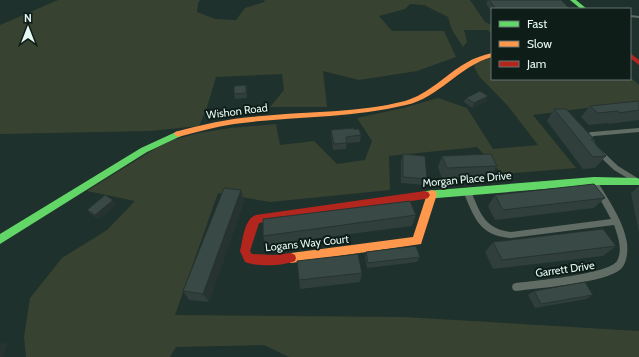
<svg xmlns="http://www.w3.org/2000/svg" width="639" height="357" viewBox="0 0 639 357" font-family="Cabin,sans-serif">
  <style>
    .green { fill: #384230 }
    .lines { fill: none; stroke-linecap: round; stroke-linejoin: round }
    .street { fill: #606c64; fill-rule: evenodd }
    .fast { fill: #63d668; fill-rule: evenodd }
    .slow { fill: #ff974d; fill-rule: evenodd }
    .jam { fill: #b3261e; fill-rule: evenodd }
    .wall { fill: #303f3c }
    .shaded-wall { fill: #273331 }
    .building { fill: #384946; stroke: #273331 }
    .labels { text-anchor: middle; stroke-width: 4; stroke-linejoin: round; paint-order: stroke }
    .street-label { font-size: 11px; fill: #e6f9f3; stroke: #0e1d18 }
  </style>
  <rect width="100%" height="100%" fill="#1f312c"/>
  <g class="green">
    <path d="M58,0H200L198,3L197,12L215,19L236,20L245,8L264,2L265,0H470L485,22L492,25V35L488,30H464L467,42L463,47L452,30L448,17L424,5L410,4L405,9L379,16L392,31H444L456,57L417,71L359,80L323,71L327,107H270L284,90L282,74L216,77L207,107L199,126L150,131L0,134V25Z"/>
    <path d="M492,58V79H630V77L639,85V101L533,115L576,168L502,174L477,147L389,156L390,190L270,202L218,193L175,315L404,317L639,331V357H289L264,345L176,347L170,357H26L24,337L30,298L62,258L107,230L135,201L87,191L156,148L173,140L199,133L230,128L276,124L280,145L314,141L337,164L365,160L372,141L357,118L403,108L438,98L467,108L493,149L538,145L508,106L479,76L474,67L476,62Z"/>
  </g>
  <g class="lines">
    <g class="street">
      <path d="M630,15L639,16V18L630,17Z"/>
      <path d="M639,128V132L594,136L592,137L595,143L592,145H590L586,137L590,132H592Z"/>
      <path d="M596,149H600L618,166L639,179V185L614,170L596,153L595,151Z"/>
      <path d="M594,178L596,179C607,198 624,221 627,243C628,251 627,263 621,269C606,283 538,288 516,291L513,290L512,287L513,284L516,283C533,281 609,274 617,261C623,250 618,236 614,225L511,238C479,236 474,217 463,191L464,189H470C480,211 483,229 511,232L611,219L590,181L592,179Z"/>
    </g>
    <g class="fast">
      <path d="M570,0H576L587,9H581Z"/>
      <path d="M178,131L181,132L182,134L181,136L147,152L0,244V234L141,148Z"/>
      <path d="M594,177L637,178L639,179V185H594L425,199L422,198L420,195L422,192L425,191Z"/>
    </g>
    <g class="slow">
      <path d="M492,53V57C459,66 439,98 406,105C349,119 291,116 234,124C215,127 197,132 178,137L174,134L175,132C204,124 232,118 262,116C309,111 358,113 405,101C429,94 445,75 466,63C474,58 483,55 492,53Z"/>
      <path d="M432,190L435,191L437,194L421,244L291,263L287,261L286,258L287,255L291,253L413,237L427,194L429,191Z"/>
    </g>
    <g class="jam">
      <path d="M630,53L639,60V65L630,58Z"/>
      <path d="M425,191L428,192L430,195L428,198L425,199L259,223L250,251L252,254L273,255L291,253L295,255L296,258L295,261C283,266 257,267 245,262L240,251C243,240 244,219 256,215Z"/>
    </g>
  </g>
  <g class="wall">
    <path d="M488,0H561L570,9H492V12L486,4Z"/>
    <path d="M246,85L247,89V98L235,99L234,94Z"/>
    <path d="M466,98L486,101L472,108L464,102Z"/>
    <path d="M639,101V120L609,124L608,123L589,125L581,117L590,106Z"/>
    <path d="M554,109L594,139L593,141L606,156L595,168L583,169L547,121Z"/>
    <path d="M354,129L361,135L360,142L347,143L346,149L333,150L331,136V130Z"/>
    <path d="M403,154L427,179L425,185L401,183V160Z"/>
    <path d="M442,156L497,166L490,178L442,179L438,167Z"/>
    <path d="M639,186V233L631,193Z"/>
    <path d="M241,190L244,201L209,302L189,300L183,291Z"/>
    <path d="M495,195L605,198L594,208L495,220L488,206Z"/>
    <path d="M113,200L116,204L99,219L91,214L87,210Z"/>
    <path d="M416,215L412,226L266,245L263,236Z"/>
    <path d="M493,242L616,246L603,256L493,269L485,252Z"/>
    <path d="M366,252L420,257L417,262L367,268L365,257Z"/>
    <path d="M297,261L362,273L360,282L300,289Z"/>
    <path d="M534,291L593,295L586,299L535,308L528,295Z"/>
  </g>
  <g class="shaded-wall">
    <path d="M488,96L486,101L472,108L474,103Z"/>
    <path d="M241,190L244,201L209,302L203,294Z"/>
    <path d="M113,200L116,204L99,219L95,215Z"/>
    <path d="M2,342L8,344L3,357H0V346Z"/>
  </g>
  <g class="building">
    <path d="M489,0H561L570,9H496Z"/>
    <path d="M246,85V93L234,94V86Z"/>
    <path d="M480,91L488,96L474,103L466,98Z"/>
    <path d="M639,101V110L619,113L618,111L598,113L590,106Z"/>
    <path d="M554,109H566L594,139H591L606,156L593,157Z"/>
    <path d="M353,128L354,129H359L361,135L346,137L347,143L334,144L331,130Z"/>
    <path d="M403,154L425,156L427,179L403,177Z"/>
    <path d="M491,154L497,166L447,168L442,156Z"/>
    <path d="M594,184L605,198L503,210L495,195Z"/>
    <path d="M224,188L241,190L203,294L183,291Z"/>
    <path d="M105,195L113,200L95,215L87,210Z"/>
    <path d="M410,201L416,215L263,236V219Z"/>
    <path d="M603,229L616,246L502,260L493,242Z"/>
    <path d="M416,246L420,257L368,263L366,252Z"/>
    <path d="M358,254L362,273L299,280L297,261Z"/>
    <path d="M585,282L593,295L541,304L534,291Z"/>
  </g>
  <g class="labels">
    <g class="street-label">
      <text transform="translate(237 111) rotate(-7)" y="4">Wishon Road</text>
      <text transform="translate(467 179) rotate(-5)" y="4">Morgan Place Drive</text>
      <text transform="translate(307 243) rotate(-6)" y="4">Logans Way Court</text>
      <text transform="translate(565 269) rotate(-8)" y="4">Garrett Drive</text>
    </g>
  </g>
  <rect x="491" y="8" width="140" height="72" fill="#0e1d18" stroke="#647570"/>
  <rect x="499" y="21" width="20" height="6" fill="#63d668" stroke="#647570"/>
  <text x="527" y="28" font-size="12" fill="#e6f9f3">Fast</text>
  <rect x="499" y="41" width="20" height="6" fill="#ff974d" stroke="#647570"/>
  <text x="527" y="48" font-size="12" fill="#e6f9f3">Slow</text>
  <rect x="499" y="61" width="20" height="6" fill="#b3261e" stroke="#647570"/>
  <text x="527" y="68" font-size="12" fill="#e6f9f3">Jam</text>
  <g transform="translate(28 28)" stroke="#0e1d18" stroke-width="3" paint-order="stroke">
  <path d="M0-3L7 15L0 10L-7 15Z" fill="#e6f9f3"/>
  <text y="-6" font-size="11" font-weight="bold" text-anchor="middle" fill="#e6f9f3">N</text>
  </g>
</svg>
